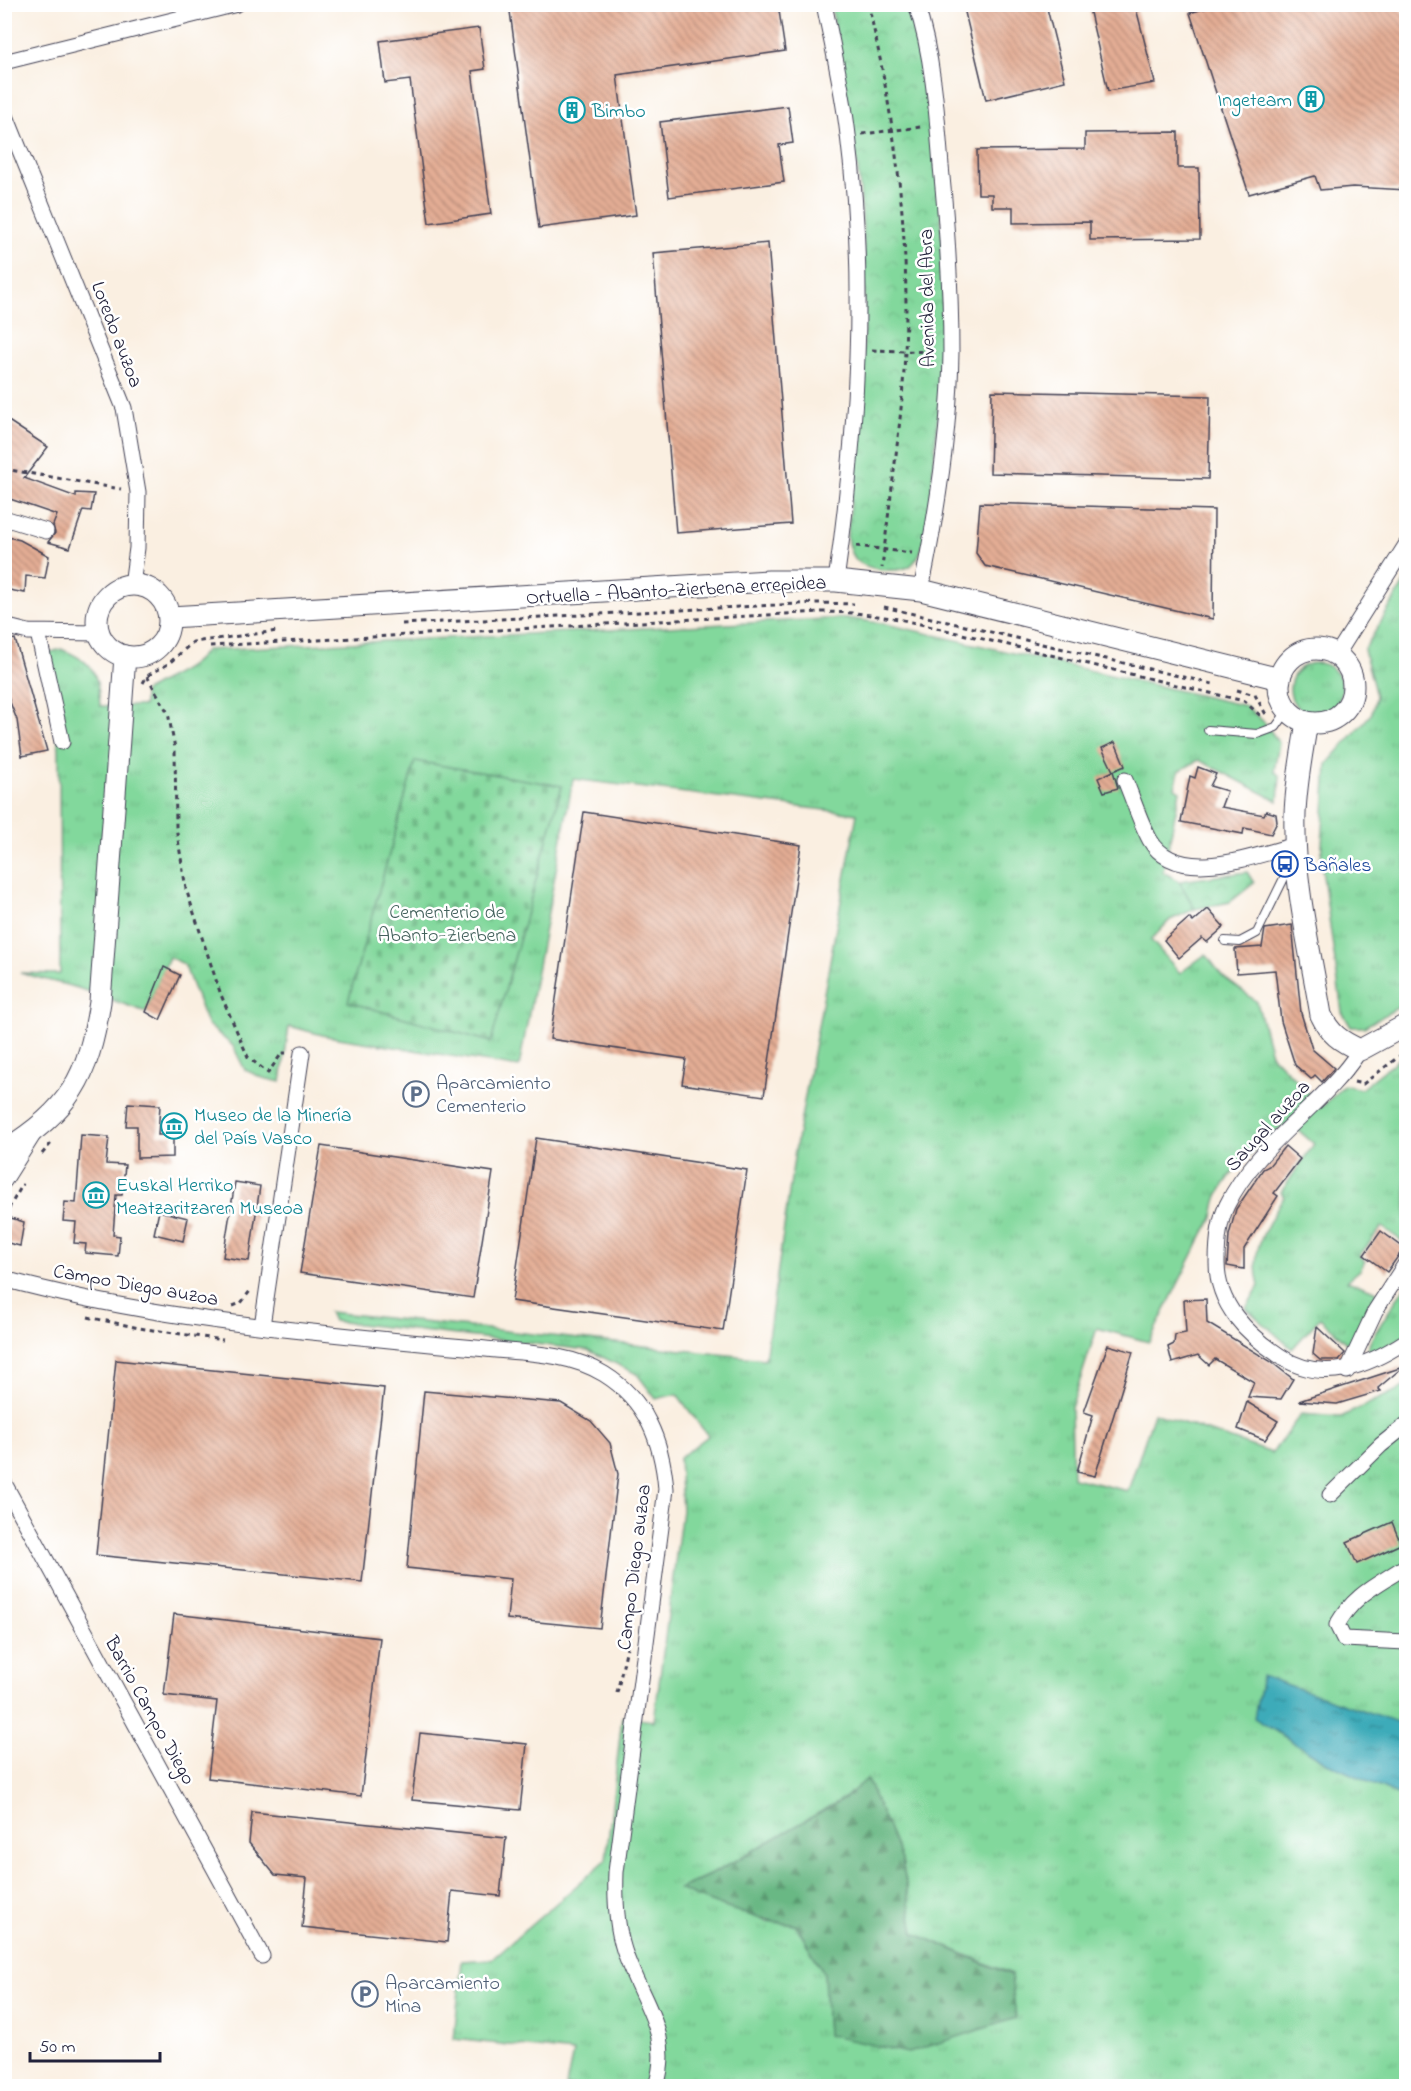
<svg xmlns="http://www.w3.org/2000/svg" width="1411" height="2091" viewBox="0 0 1411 2091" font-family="'Indie Flower',sans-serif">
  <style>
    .grass { fill: url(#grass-tufts); stroke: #527d6c; stroke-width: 1.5; fill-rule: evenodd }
    .forest { fill: url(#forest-firs); stroke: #466d60; stroke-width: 1.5 }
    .cemetery { fill: url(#cemetery-stones); stroke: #527d6c; stroke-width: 1.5 }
    .park { fill: url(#park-crowns); stroke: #527d6c; stroke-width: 1.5 }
    .water { fill: url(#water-ripples); stroke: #2f667a; stroke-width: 1.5 }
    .building { fill: url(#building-back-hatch) }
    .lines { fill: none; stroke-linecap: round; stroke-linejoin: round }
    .lane-casing { stroke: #424154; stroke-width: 10 }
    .street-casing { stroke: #424154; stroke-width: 17 }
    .secondary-casing { stroke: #424154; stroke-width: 23 }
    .path { stroke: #424154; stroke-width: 3; stroke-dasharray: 4.5 4.5; stroke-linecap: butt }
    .lane { stroke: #fff; stroke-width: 8 }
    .street { stroke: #fff; stroke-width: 15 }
    .secondary { stroke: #fff; stroke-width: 21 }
    .labels { text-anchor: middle; stroke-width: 5; stroke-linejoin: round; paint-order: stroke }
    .culture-label { font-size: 20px; fill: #0d838f; stroke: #fff; text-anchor: start }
    .street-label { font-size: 20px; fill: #22223b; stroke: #fff }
    .transit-label { font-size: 20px; fill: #164399; stroke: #fff; text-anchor: start }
    .park-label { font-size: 20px; fill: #44625d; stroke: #fff }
    .service-label { font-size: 20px; fill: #4e5e75; stroke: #fff; text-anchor: start }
  </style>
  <defs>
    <pattern id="grass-tufts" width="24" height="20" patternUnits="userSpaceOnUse" patternTransform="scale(1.5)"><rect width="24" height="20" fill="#82d89c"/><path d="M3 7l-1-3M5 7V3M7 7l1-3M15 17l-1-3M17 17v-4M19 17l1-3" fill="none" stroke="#70b987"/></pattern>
    <pattern id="forest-firs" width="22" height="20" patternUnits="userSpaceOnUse" patternTransform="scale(1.5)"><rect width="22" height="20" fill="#69b884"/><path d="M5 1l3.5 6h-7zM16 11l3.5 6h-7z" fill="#56956d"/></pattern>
    <pattern id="cemetery-stones" width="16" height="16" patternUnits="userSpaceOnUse" patternTransform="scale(1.5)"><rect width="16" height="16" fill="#82d89c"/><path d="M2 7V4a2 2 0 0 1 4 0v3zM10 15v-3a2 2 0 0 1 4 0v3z" fill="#70b987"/></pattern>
    <pattern id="park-crowns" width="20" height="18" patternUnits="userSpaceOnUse" patternTransform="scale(1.5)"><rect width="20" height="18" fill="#82d89c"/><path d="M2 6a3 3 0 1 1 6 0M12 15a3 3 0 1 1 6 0" fill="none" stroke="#70b987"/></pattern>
    <pattern id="water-ripples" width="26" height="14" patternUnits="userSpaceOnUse" patternTransform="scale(1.5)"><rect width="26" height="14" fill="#3cabb9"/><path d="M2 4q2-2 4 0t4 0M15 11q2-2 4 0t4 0" fill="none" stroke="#328b98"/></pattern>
    <pattern id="building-back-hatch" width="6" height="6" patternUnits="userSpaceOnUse" patternTransform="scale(1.5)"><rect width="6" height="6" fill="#e4ad94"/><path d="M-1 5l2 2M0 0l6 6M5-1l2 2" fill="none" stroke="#b88c7a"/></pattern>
  </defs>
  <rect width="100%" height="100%" fill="#fff"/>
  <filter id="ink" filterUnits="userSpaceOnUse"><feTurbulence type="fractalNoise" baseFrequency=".0167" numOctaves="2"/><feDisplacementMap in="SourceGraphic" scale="12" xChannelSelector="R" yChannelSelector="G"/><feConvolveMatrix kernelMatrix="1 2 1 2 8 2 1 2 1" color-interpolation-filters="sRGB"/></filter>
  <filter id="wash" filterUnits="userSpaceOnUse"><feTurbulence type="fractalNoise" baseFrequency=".008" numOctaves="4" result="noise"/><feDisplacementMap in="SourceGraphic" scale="24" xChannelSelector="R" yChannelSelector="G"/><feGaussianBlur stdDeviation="1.35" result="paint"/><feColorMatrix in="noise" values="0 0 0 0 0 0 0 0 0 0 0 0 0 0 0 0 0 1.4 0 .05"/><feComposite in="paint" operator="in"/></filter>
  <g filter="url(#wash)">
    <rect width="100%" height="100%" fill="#faefe1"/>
    <g class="grass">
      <path d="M1406,580V1003L1364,1027H1351L1342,1012L1321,861L1327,764L1372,713L1376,696L1364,650Z"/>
      <path d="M846,618L886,624L1246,706L1265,723L1279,743L1274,771L1280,776L1278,801L1199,760L1179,771L1175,788L1180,791L1163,872L1179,881L1195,909L1170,920L1151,940L1180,973L1206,954L1222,976L1257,1002L1271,1054L1322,1107L1344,1085L1361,1089L1406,1053V1244L1382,1227L1359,1256L1365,1261L1360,1270L1347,1281L1378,1292L1349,1345L1320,1318L1292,1349L1246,1308L1259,1286C1249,1250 1266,1227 1284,1197L1281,1192L1314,1144L1299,1131L1284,1125C1260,1144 1233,1166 1219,1194C1211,1210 1218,1218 1204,1232L1149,1342L1097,1328L1071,1408L1073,1478L1128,1491L1154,1413L1272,1453L1301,1414L1341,1417L1406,1386V2086H566L573,2052L454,2039L462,1961L492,1959L606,1860L622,1717L654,1721L682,1510L679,1458L708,1436L677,1394L656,1399L637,1374L588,1350L333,1321L329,1312L765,1359L795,1151L857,814L573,779L519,1067L326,1036L289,1026L281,1082L263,1078L245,1070L233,1046L207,1024L184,964L169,957L146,1012L78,988L20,973L60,974L59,749L48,653L61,649C93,662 98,671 100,706H144V692C166,677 190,672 206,650ZM867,1780L902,1860L914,1933L1011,1974L827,2035L824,1973L796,1925L766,1921L679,1889L716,1872L845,1798Z"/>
      <circle cx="1316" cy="689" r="26"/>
      <path d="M1406,1284V1336L1365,1358L1370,1341Z"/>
    </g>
    <path class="forest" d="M867,1779L902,1860L914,1933L1011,1975L1016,2018L908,2053L827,2035L824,1973L796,1925C754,1919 717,1906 679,1889L716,1872L845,1798Z"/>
    <path class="cemetery" d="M415,761L562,786L491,1042L348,1002Z"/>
    <g class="park">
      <path d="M831,5H909C919,31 922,61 927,89C949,214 946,344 933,471C931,494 930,552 910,566C896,574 865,570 854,558C849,552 848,544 847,537C860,425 870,315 861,202C856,136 841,70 831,5Z"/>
      <path d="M1247,872L1254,883L1230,902L1195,909L1179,881Z"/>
    </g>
    <path class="water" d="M1262,1676L1406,1725V1799L1327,1763L1254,1718Z"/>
    <g id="blocks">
      <g class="building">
        <path d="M509,4H778L785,51L617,75L636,215L539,228Z"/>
        <path d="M963,4H1046L1065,81L986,100Z"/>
        <path d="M1088,4H1135L1155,83L1108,91Z"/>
        <path d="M1219,4H1399L1407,21V98L1399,101L1407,125V190L1353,187L1320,190L1315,176L1249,194L1190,13Z"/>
        <path d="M479,28L485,69L472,71L491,214L429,223L410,80L385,83L380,41Z"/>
        <path d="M788,106L793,143L779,145L784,182L669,197L660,122Z"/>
        <path d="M1178,132V168H1199L1200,239L1090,240V222L1013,223V207H992V194H978L977,150L1085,149V133Z"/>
        <path d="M768,243L791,524L676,533L653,253Z"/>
        <path d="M992,391L1210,396L1208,479L990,473Z"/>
        <path d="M4,418L48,447L24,478L76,497V493L94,494L91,511L83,510L70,548L48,542L55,533L53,525L57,515L4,497Z"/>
        <path d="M980,503L1214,510L1213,619L985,566L976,553Z"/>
        <path d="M4,536L20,540L49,556L45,578L26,576L25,593L4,589Z"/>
        <path d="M15,639L47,751L22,756L17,720L4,687V641Z"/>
        <path d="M1115,742L1125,766L1113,771L1102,748Z"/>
        <path d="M1198,767L1216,774L1210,786L1227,791L1221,807L1264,815L1266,811L1276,814L1277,822L1271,834L1244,828L1243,834L1181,822L1190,776L1195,778Z"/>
        <path d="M1113,771L1118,788L1104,792L1098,778Z"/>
        <path d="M584,812L801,845L764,1096L682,1084L686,1059L550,1039Z"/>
        <path d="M1208,909L1224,927L1207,942L1202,938L1179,958L1164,940L1189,918L1193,922Z"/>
        <path d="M1292,925L1301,1013L1312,1049L1334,1068L1322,1082L1315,1075L1311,1079L1295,1065L1281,1021L1275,970L1237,973L1235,949L1262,947L1265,929Z"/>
        <path d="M164,967L180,975L160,1020L146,1012Z"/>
        <path d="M128,1103L160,1105L158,1135H173V1157L137,1158V1126H126Z"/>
        <path d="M81,1135L109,1137L106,1164L125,1165L122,1195H116L113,1235L120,1236L118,1256L85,1253L86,1244L74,1243L76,1222L63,1221L65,1202L76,1203Z"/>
        <path d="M536,1138L747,1170L723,1331L512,1301Z"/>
        <path d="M321,1146L493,1172L473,1298L300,1273Z"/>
        <path d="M1285,1146L1300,1159L1274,1193L1278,1196L1244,1249V1269L1227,1266L1229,1235L1236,1209L1263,1169L1269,1166Z"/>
        <path d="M235,1182L260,1186L249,1261L223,1257Z"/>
        <path d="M159,1211L188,1218L183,1241L154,1234Z"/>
        <path d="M11,1218L24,1222L20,1246L4,1242Z"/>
        <path d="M1381,1231L1404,1248L1387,1272L1364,1255Z"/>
        <path d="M1206,1299L1207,1323L1270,1361L1293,1379L1281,1399L1248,1397L1254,1382L1215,1359L1209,1365L1198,1355L1172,1363L1168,1347L1174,1344L1175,1335L1186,1333L1184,1300Z"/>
        <path d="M1317,1327L1345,1353L1339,1360H1320L1313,1354Z"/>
        <path d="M1108,1345L1133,1352L1095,1476L1077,1472L1093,1415L1084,1412Z"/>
        <path d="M116,1360L384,1388L362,1582L96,1555Z"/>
        <path d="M1403,1367L1378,1388L1381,1391L1337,1404L1299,1401Z"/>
        <path d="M424,1391L561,1403L591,1421L610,1443L618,1474L600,1628L507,1619L511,1579L407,1568Z"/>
        <path d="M1247,1402L1278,1421L1265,1440L1238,1429Z"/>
        <path d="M1392,1522L1401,1544L1357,1564L1347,1542Z"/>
        <path d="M174,1614L380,1638L361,1796L208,1778L217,1701L164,1695Z"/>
        <path d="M420,1733L527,1744L520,1810L412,1800Z"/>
        <path d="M252,1812L506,1838L500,1896L452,1891L447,1942L302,1927L307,1878L275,1875L249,1843Z"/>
      </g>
    </g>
  </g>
  <g filter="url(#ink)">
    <use href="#blocks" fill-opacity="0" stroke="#424154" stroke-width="1.5"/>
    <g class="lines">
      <g class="lane-casing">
        <g id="lane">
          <path d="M1208,730L1257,734L1276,727L1288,710"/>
          <path d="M1225,941L1240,942L1257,933L1286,874L1295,873"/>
        </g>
      </g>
      <g class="street-casing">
        <g id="street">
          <path d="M824,4C833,48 843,91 848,135C867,283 857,433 836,581"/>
          <path d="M916,4C933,55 937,113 941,166C947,227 951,290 951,352C950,431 937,513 921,590"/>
          <path d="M4,62L237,4"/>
          <path d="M4,111L124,408L138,492L137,548L132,585"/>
          <path d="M4,518L46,531"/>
          <path d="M4,626L28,632L99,633"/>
          <path d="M38,633L62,742"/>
          <path d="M1336,656L1406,545"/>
          <path d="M1125,780C1133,799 1140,822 1150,840C1177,887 1255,855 1296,845"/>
          <path d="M1360,1050C1323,1107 1257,1143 1227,1205C1219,1221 1217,1245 1217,1263C1217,1305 1247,1334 1280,1356C1323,1385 1368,1366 1406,1341"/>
          <path d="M4,1181L33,1135"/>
          <path d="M4,1279C111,1308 221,1323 331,1334C379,1339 428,1344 476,1348C518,1353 566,1351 604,1374C646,1400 662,1441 666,1489L616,1872C615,1899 616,1925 624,1950C639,1999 674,2032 656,2086"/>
          <path d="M262,1326L302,1053"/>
          <path d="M1347,1371L1375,1311L1406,1263"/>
          <path d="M4,1483L262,1956"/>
          <path d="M1330,1495L1381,1445L1406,1425"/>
          <path d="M1406,1566C1378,1585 1355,1593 1337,1625L1344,1639L1406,1642"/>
        </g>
      </g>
      <g class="secondary-casing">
        <g id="secondary">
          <circle cx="133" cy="621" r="36"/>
          <path d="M170,617L769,581H836L921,590L1280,679"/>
          <circle cx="1316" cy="686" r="37"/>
          <path d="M1307,722C1302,753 1296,783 1295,814C1293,881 1310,949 1321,1015C1330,1034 1340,1041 1360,1050L1406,1025"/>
          <path d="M4,1151C70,1109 88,1079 100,1002L125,656"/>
        </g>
      </g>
      <g class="path">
        <path d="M868,4C895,117 910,235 905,351C902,424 890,496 882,568"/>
        <path d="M862,134L921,127"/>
        <path d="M872,350L935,352"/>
        <path d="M4,469L121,489"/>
        <path d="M856,546L912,553"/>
        <path d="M884,607L1213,684"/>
        <path d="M402,624L817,603L854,604"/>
        <path d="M210,646L823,612L856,613L899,619L1244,701L1262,717"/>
        <path d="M147,676L168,713L175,748L176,827L186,889L221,995L248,1057L268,1073L282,1053H286"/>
        <path d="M143,683L147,676L168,664L193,642L278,631"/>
        <path d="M1237,690L1255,695L1268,718"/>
        <path d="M1354,1082L1363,1084L1406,1051"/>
        <path d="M42,1154L53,1141"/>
        <path d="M4,1226L10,1206L23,1184"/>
        <path d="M233,1306L241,1303L250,1291"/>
        <path d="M88,1317L139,1328L223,1340"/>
        <path d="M617,1693L627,1647"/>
      </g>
      <use href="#lane" class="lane"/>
      <use href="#street" class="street"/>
      <use href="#secondary" class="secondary"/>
    </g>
  </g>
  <defs>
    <g id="building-ring" transform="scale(1.35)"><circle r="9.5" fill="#fff" stroke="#0f9aa8" stroke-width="1.5"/><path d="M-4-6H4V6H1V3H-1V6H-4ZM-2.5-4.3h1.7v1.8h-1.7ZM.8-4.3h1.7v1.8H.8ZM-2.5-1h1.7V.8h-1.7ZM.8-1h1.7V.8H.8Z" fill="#0f9aa8"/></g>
    <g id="bus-ring" transform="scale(1.35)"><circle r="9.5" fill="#fff" stroke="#1a4fb4" stroke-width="1.5"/><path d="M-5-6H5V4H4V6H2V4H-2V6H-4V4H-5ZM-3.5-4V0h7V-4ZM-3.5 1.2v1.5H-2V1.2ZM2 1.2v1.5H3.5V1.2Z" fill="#1a4fb4"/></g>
    <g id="parking-ring" transform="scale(1.35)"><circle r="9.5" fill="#fff" stroke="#5c6f8a" stroke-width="1.5"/><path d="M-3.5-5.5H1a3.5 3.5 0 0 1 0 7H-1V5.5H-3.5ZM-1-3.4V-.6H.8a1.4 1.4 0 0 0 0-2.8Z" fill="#5c6f8a"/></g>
    <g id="museum-ring" transform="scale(1.35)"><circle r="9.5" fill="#fff" stroke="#0f9aa8" stroke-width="1.5"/><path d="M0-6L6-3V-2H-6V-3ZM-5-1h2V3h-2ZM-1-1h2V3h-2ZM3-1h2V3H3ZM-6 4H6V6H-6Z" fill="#0f9aa8"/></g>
  </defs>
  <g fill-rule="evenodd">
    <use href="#building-ring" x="1311" y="99"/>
    <use href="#building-ring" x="572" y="110"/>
    <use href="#bus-ring" x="1285" y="864"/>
    <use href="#parking-ring" x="416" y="1094"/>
    <use href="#museum-ring" x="174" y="1126"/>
    <use href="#museum-ring" x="96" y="1195"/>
    <use href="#parking-ring" x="365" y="1994"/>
  </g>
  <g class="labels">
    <g class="culture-label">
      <text x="1292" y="106" text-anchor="end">Ingeteam</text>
      <text x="592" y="117">Bimbo</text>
      <text x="194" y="1121">Museo de la Minería<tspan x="194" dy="23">del País Vasco</tspan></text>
      <text x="116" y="1191">Euskal Herriko<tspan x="116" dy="23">Meatzaritzaren Museoa</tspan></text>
    </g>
    <g class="street-label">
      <text transform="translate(926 298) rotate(-91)" y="7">Avenida del Abra</text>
      <text transform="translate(118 334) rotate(69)" y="7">Loredo auzoa</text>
      <text transform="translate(676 589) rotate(-3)" y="7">Ortuella - Abanto-Zierbena errepidea</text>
      <text transform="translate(1267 1125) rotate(-48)" y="7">Saugal auzoa</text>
      <text transform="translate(136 1284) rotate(10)" y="7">Campo Diego auzoa</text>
      <text transform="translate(633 1567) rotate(-83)" y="7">Campo Diego auzoa</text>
      <text transform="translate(151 1710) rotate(61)" y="7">Barrio Campo Diego</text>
    </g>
    <g class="transit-label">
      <text x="1304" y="871">Bañales</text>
    </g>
    <g class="park-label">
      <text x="447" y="918">Cementerio de<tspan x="447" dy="23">Abanto-Zierbena</tspan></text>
    </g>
    <g class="service-label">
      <text x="436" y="1089">Aparcamiento<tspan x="436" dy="23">Cementerio</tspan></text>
      <text x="385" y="1989">Aparcamiento<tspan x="385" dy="23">Mina</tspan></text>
    </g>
  </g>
  <rect width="1411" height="2091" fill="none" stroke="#fff" stroke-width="24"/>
  <path d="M30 2052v9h130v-9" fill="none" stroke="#22223b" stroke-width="3"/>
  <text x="39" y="2052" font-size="18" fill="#22223b" stroke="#ffffff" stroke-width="4.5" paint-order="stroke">50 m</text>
</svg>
